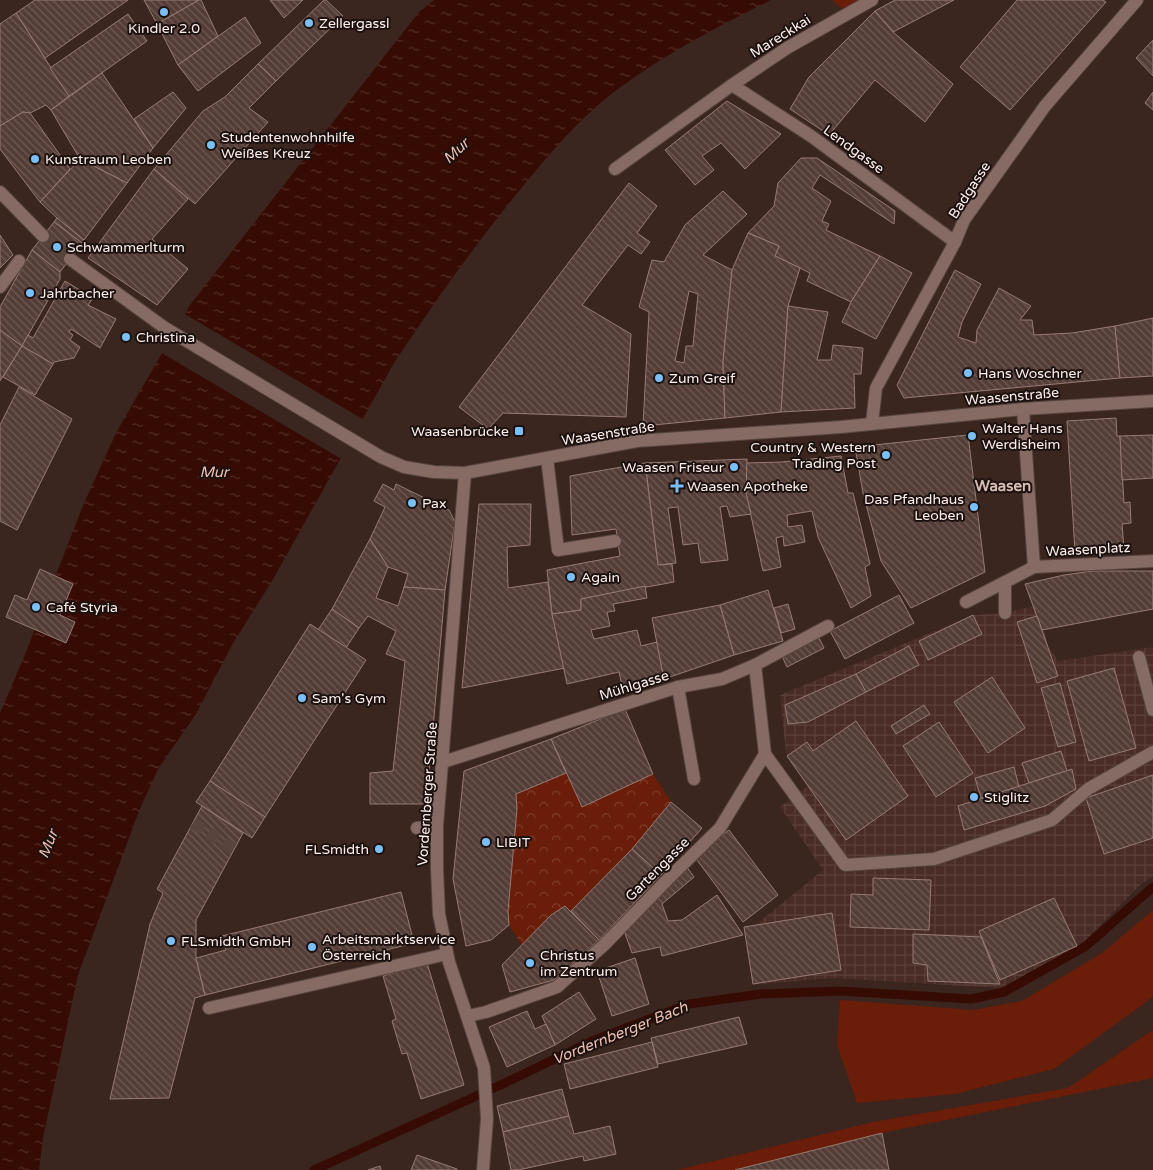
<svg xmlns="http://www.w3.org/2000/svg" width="1153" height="1170" viewBox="0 0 1153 1170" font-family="'Varela Round',sans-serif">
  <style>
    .industrial { fill: url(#industrial-grid) }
    .green { fill: #6a1d08 }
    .forest { fill: url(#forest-crowns) }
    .water { fill: url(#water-ripples) }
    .pier { fill: #3b251f }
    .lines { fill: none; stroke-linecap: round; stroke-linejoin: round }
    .stream { stroke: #360b03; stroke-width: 9 }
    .building { fill: url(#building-back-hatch); stroke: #967b74; fill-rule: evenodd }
    .minor-tunnel { stroke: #58433d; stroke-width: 12; stroke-dasharray: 12 6; stroke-linecap: butt }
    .minor-casing { stroke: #56443f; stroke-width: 14 }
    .minor { stroke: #866b65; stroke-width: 12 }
    .poi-dot { fill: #7abff8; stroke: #1b110e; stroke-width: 2 }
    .labels { text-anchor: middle; stroke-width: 4; stroke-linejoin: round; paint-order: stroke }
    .poi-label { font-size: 14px; fill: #fdeeea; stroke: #1b110e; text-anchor: start }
    .street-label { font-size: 14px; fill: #fdeeea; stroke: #1b110e }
    .water-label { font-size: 15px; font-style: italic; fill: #efbfb2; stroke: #1b110e }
    .neighbourhood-label { font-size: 15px; font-weight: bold; fill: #d9bcb5; stroke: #1b110e }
  </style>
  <defs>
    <pattern id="industrial-grid" width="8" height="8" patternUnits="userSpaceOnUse" patternTransform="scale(1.25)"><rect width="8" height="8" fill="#492c25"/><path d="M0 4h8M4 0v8" fill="none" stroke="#5b413a"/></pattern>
    <pattern id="forest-crowns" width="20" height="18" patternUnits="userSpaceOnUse" patternTransform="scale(1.25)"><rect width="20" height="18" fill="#6a1d08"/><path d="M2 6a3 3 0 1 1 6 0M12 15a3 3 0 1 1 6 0" fill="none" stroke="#803e2c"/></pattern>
    <pattern id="water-ripples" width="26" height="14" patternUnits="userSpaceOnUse" patternTransform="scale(1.25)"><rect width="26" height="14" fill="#360b03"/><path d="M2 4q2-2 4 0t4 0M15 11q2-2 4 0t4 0" fill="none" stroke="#542f28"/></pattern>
    <pattern id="building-back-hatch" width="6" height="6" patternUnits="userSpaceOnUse" patternTransform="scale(1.25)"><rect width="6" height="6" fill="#553d37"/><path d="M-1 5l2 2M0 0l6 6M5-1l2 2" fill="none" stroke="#6e5954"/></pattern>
  </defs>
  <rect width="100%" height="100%" fill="#3b251f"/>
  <path class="industrial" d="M1037,605L1048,645L1058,661L1153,647V876L1140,885L1080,946L1000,988L832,978L762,984L753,927L823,870L780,807L808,786L786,753L780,695L974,615L1005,613Z"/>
  <g class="green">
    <path d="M1153,910V997L1054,1069L955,1094L857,1103L837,1045L840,1000L973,1010L1022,1001L1102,953Z"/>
    <path d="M1153,1030V1078L882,1133L735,1170H677L873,1122L1068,1088Z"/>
  </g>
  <g class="forest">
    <path d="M832,0H861L844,10Z"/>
    <path d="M566,773L582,806L653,774L671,802L632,849L571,911L565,906L551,915L522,945L509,925L508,911L517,809L516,794Z"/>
  </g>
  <path class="water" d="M434,0H771C713,29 645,64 596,107C568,131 543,162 519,191C474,246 433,304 394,363L272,581L232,645L196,714L158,769L139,811L78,975L43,1138L39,1170H0V713L24,657L84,503L117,431L190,305L419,12Z"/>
  <path class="pier" d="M183,313L366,421L343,460L160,352Z"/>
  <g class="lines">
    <path class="stream" d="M314,1170L507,1082L592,1041L689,1004L761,994L840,991L971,999L1004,992L1086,946L1153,887"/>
  </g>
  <g class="building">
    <path d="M35,0H128L45,58L16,13Z"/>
    <path d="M144,0H199L157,24Z"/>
    <path d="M199,0H201L218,36L178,65L157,24Z"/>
    <path d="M270,0H303L284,18Z"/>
    <path d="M324,0H326L343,16L276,81L258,64Z"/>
    <path d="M895,0H954L893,32L875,11Z"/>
    <path d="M1017,0H1103L1106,2L1010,110L960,67Z"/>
    <path d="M875,11L893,32L953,84L925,122L875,80L829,135L790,109L809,77Z"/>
    <path d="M16,13L69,96L51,110L46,105L30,113L23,112L0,126V24Z"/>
    <path d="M128,14L147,41L69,96L50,68Z"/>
    <path d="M245,17L261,43L198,91L178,65Z"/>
    <path d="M1153,40V76L1136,58Z"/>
    <path d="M258,64L276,81L249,108L268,122L195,204L154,169L203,111L225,97Z"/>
    <path d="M102,73L153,148L127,183L80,159L51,110Z"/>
    <path d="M173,92L186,108L153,148L134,119Z"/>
    <path d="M1153,92V110L1145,103Z"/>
    <path d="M727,101L781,134L745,169L721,143L702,156L714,170L695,185L665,150Z"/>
    <path d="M23,112L30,113L70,169L40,202L0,149V126Z"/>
    <path d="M801,158H817L895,211L894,224L820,175L812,188L831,201L822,221L829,224L826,230L880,256L851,302L807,281L810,273L775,256L779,246L748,233L774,206L778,183Z"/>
    <path d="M80,159L127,183L84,240L57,218L40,202Z"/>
    <path d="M154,169L188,199L152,239L188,269L157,305L88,258Z"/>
    <path d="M629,183L657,206L637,233L650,242L641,254L628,245L582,305L631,334L626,417L503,413L488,429L459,407Z"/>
    <path d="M723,191L747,214L703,255L732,270L723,362L725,418L643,426L649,312L639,307L652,260L664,262L685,225ZM689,291L698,294L693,346H686L684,363L675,361Z"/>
    <path d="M57,218L84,240L82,243L54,222Z"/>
    <path d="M54,222L82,243L60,272L32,250Z"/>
    <path d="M748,233L779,246L775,256L800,268L788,306L781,412L725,418L723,362L732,270Z"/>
    <path d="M0,235L13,255L0,268Z"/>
    <path d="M32,250L60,272V279L22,346L0,330V307Z"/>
    <path d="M880,256L912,273L876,339L842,322L851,302Z"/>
    <path d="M955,270L981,284L962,322L958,337L976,343L977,330L999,288L1031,306L1020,320H1032L1034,335L1072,333L1115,326L1120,378L904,398L897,385Z"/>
    <path d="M65,281L93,298L88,305L116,319L100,348L71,329L69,332L73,335L70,340L80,347L74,358L54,362L53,364L22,346L28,335L33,338Z"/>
    <path d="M788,306L828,312L817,360H831L833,345L863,348L861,374H854L855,408L781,412Z"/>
    <path d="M1153,318V376L1120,378L1115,326Z"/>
    <path d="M0,330L22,346L0,381Z"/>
    <path d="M22,346L53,364L35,395L3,377Z"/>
    <path d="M19,387L72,419L17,530L0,521V425Z"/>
    <path d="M1116,418L1117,436H1120L1124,503L1130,502L1131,523L1122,524L1124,549L1075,552L1067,421Z"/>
    <path d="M968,435L985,572L911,608L881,561L863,493L855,447Z"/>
    <path d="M1153,435V478L1122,480L1120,436Z"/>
    <path d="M841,456L848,493H853L870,564L865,567L871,596L851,608L818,537L812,511L787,515L788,527L802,525L805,542L784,546L783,536L776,538L781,567L763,571L746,493V463L782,462Z"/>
    <path d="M747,459L746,493L751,514L730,517L727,506L720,507L728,560L701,563L698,543L683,545L678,507L668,508L676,563L658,565L645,463Z"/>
    <path d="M645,463L658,565L672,564L674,582L581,599V610L552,614L547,570L620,556L616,529L572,535L570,476Z"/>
    <path d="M383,484L394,490L396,484L449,510L455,522L445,590L404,587L408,574L388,567L370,539L385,507L374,501Z"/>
    <path d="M479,504H531L530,545L507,547L508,588L548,582L552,614L565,668L462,688Z"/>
    <path d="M370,539L388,567L376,598L398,606L404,587L445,590L433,729H428L427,737H432L426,804H370V773L393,771L405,661L386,654L396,631L368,616L359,628L332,609Z"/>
    <path d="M40,569L73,584L60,615L75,622L66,643L6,617L15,595L27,600Z"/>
    <path d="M1093,571H1153V609L1042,630L1025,584L1064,575Z"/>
    <path d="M645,586L647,598L613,604L615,611L607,612L610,626L591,630L594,639L637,630L641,646L657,642L664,679L623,690L619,672L567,684L552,614L581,610V599Z"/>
    <path d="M768,590L783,641L734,655L720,605Z"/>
    <path d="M899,595L914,623L845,659L830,631Z"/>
    <path d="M788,604L795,629L781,633L774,608Z"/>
    <path d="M720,605L734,655L664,679L652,618Z"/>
    <path d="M332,609L359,628L346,648L318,630Z"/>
    <path d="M973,615L982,634L928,660L919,641Z"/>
    <path d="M1037,616L1058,676L1037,683L1017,622Z"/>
    <path d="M310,624L366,660L265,817L210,781Z"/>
    <path d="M819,638L824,648L787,667L782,656Z"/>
    <path d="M909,646L919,665L866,692L856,674Z"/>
    <path d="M1114,668L1136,748L1089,761L1067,681Z"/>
    <path d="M856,674L866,692L808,722L788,724L785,705Z"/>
    <path d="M992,677L1025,728L988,753L954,702Z"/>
    <path d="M1060,683L1076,742L1058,747L1041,688Z"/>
    <path d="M924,705L930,714L896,734L891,726Z"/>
    <path d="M625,709L653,774L582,807L551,739Z"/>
    <path d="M856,721L908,796L846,840L787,756L807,742L813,751Z"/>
    <path d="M939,722L973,773L936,797L903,746Z"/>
    <path d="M551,739L566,773L516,794L517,809L508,911L509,925L491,940L466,946L453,879L464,771Z"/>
    <path d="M1061,751L1067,771L1029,783L1022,763Z"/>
    <path d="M1014,767L1019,787L981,798L975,778Z"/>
    <path d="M1072,769L1076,789L1045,806L964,830L958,806Z"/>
    <path d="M1153,775V838L1104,854L1086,798Z"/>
    <path d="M210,781L265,817L252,838L196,802Z"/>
    <path d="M671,802L702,828L661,875L632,849Z"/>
    <path d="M202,806L243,833L196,920V958L205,995L195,998L169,1098L110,1099L150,924L163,893L157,889Z"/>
    <path d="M729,830L778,895L743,922L694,856Z"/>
    <path d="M632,849L661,875L599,940L571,911Z"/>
    <path d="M686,866L694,877L662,904L668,921L682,920L717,895L743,935L662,956L660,947L632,953L623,928Z"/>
    <path d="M873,878L931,880L929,930L850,927L851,894L873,895Z"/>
    <path d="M401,892L414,943L205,995L196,958L226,950L222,936Z"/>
    <path d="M1054,898L1077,946L1000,980L979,931Z"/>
    <path d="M565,906L599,940L554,980L510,992L502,965L551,915Z"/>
    <path d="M832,913L841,970L753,984L744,927Z"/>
    <path d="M913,934L981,937L1000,984L928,981L927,965L913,963Z"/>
    <path d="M635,958L649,1004L612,1016L597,971Z"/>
    <path d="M427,963L464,1085L421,1099L407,1053L402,1054L392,1021L396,1019L383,976Z"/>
    <path d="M579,992L596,1019L555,1045L542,1016Z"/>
    <path d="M527,1011L535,1029L546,1024L555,1045L507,1067L489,1027Z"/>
    <path d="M739,1017L747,1044L658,1064L651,1038Z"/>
    <path d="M652,1042L658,1067L570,1089L564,1064Z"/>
    <path d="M562,1089L569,1116L503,1132L497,1106Z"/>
    <path d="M569,1116L574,1134L610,1126L616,1154L584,1161L583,1156L518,1170H511L503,1132Z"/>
    <path d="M882,1133L889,1170H735Z"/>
    <path d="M417,1155L457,1169V1170H411Z"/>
    <path d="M380,1166L381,1170H368Z"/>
  </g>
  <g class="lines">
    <g class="minor-tunnel">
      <path d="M43,236L70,259"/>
      <path d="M193,823L234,849"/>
    </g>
    <g class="minor-casing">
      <g id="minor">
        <path d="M732,85L811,136L955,242"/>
        <path d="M615,169L732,85L787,48L872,0"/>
        <path d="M0,192L43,236"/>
        <path d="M70,259L165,328L381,457L404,467L434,472L465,473L637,441L841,427L1023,409L1153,401"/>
        <path d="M0,287L19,261"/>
        <path d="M1023,409L1034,567"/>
        <path d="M872,423L876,388L955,242L964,220L1045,106L1137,0"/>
        <path d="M547,458L558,550L615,541"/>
        <path d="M465,473L437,826V869L439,914L449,962L484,1068L487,1119L483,1170"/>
        <path d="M966,602L1005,582"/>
        <path d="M1005,613V582L1034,567L1153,561"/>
        <path d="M1139,657L1153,710"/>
        <path d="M678,687L694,779"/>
        <path d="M765,754L845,865L934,859L1052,820L1088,789L1153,752"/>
        <path d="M443,762L678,687L722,679L755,665L828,626"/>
        <path d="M417,828L437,826"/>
        <path d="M209,1008L447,954"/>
        <path d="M468,1016L486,1012L557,987L605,944L667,880L720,828L765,754L755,665"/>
      </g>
    </g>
    <use href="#minor" class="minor"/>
  </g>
  <g class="poi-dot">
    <circle cx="164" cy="12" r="5"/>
    <circle cx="309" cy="23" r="5"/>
    <circle cx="211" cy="145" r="5"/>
    <circle cx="35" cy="159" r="5"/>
    <circle cx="57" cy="247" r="5"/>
    <circle cx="30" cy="293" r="5"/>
    <circle cx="126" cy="337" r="5"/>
    <circle cx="968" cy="373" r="5"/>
    <circle cx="659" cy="378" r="5"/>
    <rect x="514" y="426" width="10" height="10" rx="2.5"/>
    <circle cx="972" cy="436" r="5"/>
    <circle cx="886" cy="455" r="5"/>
    <circle cx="734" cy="467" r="5"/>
    <path d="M674.5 478.5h5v5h5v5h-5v5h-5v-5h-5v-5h5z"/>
    <circle cx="412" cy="503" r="5"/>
    <circle cx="974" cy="507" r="5"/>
    <circle cx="571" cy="577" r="5"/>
    <circle cx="36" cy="607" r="5"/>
    <circle cx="302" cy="698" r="5"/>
    <circle cx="974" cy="797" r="5"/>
    <circle cx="486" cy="842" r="5"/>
    <circle cx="379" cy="849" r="5"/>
    <circle cx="171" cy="941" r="5"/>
    <circle cx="312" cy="947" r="5"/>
    <circle cx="530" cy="963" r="5"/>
  </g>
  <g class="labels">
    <g class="poi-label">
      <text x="319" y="28">Zellergassl</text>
      <text x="164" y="33" text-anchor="middle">Kindler 2.0</text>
      <text x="221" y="142">Studentenwohnhilfe<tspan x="221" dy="16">Weißes Kreuz</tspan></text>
      <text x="45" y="164">Kunstraum Leoben</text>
      <text x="67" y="252">Schwammerlturm</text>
      <text x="40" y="298">Jahrbacher</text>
      <text x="136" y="342">Christina</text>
      <text x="978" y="378">Hans Woschner</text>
      <text x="669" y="383">Zum Greif</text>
      <text x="982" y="433">Walter Hans<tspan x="982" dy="16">Werdisheim</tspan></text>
      <text x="509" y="436" text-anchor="end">Waasenbrücke</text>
      <text x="876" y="452" text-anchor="end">Country &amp; Western<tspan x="876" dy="16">Trading Post</tspan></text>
      <text x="724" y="472" text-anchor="end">Waasen Friseur</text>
      <text x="687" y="491">Waasen Apotheke</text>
      <text x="964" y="504" text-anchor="end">Das Pfandhaus<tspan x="964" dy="16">Leoben</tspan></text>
      <text x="422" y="508">Pax</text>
      <text x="581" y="582">Again</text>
      <text x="46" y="612">Café Styria</text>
      <text x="312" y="703">Sam's Gym</text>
      <text x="984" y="802">Stiglitz</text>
      <text x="496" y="847">LIBIT</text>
      <text x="369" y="854" text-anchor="end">FLSmidth</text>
      <text x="322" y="944">Arbeitsmarktservice<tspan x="322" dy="16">Österreich</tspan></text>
      <text x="181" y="946">FLSmidth GmbH</text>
      <text x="540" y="960">Christus<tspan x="540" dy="16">im Zentrum</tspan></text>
    </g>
    <g class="street-label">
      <text transform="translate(780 36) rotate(-32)" y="5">Mareckkai</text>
      <text transform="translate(854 149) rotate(36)" y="5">Lendgasse</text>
      <text transform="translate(969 190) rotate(-57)" y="5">Badgasse</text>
      <text transform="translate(1012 396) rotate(-5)" y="5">Waasenstraße</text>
      <text transform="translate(608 433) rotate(-9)" y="5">Waasenstraße</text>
      <text transform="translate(1088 549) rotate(-3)" y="5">Waasenplatz</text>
      <text transform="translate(634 685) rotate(-17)" y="5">Mühlgasse</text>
      <text transform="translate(427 794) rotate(-86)" y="5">Vordernberger Straße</text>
      <text transform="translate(657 869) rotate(-45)" y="5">Gartengasse</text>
    </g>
    <g class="water-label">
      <text transform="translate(456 151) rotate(-43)" y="5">Mur</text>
      <text x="214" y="477">Mur</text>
      <text transform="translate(48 844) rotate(-68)" y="5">Mur</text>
      <text transform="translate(620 1033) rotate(-22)" y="5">Vordernberger Bach</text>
    </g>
    <g class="neighbourhood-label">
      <text x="1003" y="491">Waasen</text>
    </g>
  </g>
</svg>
